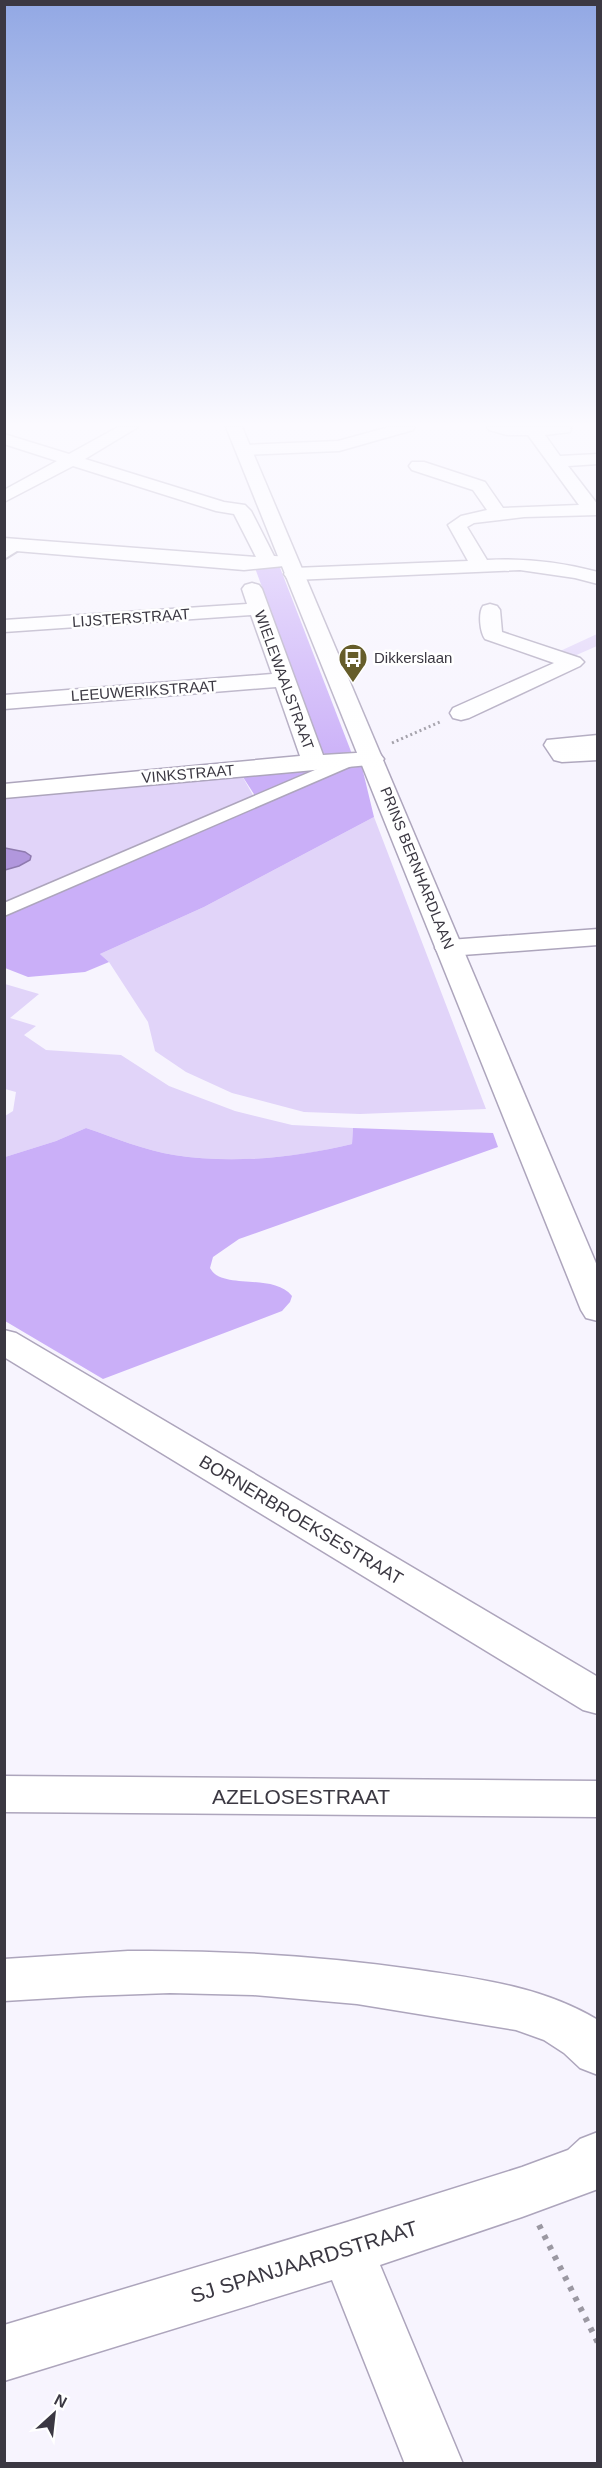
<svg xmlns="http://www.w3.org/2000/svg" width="602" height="2468" viewBox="0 0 602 2468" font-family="Helvetica,sans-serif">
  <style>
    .green { fill: #e1d4f9 }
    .forest { fill: #caaff8 }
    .water { fill: #b197dd; stroke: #8e7aae; stroke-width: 1.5 }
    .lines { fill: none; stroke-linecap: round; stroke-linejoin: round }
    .service-casing { stroke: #ada5bc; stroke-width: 4 }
    .pedestrian-casing { stroke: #ada5bc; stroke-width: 3 }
    .minor-casing { stroke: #ada5bc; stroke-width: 3 }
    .tertiary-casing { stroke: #ada5bc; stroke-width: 3 }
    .path-far1 { stroke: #9b98a2; stroke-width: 3; stroke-dasharray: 2 3; stroke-linecap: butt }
    .path { stroke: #9b98a2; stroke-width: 6; stroke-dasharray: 4.5 7; stroke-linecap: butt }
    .service { fill: #fff; fill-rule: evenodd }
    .pedestrian { fill: #fff; fill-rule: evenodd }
    .minor { fill: #fff; fill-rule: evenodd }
    .tertiary { fill: #fff; fill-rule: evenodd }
    .labels { text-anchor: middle; stroke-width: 5; stroke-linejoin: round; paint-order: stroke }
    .far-street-label { font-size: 15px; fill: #3b3842; stroke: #fff }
    .far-poi-label { font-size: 15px; fill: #3b3842; stroke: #fff; text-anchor: start }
    .street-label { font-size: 18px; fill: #3b3842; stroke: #fff }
    .near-street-label { font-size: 21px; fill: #3b3842; stroke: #fff }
  </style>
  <rect width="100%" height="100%" fill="#f7f4fe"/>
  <g class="green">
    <path d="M597,634V646L572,657L558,652Z"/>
    <path d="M241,774L254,797L5,902V798Z"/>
    <path d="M374,817L486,1109L360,1114L304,1112L232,1093L186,1072L155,1051L148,1022L109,962L100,954L204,907Z"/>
    <path d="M5,984L39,994L10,1018L36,1026L24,1035L46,1050L121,1055L169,1086L235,1111L292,1125L353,1128L352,1144C295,1158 233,1164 174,1155C146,1151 113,1137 86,1128L56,1141L5,1157V1116L13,1111L16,1092L5,1089Z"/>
  </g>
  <g class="forest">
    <path d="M279,565L352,754L329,756L323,753L255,568Z"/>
    <path d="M361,763L374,817L204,907L100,954L109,962L85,972L28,977L5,968L4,915L261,805L241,774Z"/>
    <path d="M86,1128C113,1137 146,1151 174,1155C232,1164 295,1158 352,1144L353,1128L493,1133L498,1147L239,1239L213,1257L210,1268C222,1291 273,1272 292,1296L290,1302L282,1311L103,1379L5,1321V1157L56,1141Z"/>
  </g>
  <path class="water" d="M5,848L25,852L31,856L30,860L19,866L5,870Z"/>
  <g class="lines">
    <g class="service-casing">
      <path id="service" d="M17,544L25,546L4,559V552Z"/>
    </g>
    <g class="pedestrian-casing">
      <path id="pedestrian" d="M350,755L358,760L356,764L4,916V903Z"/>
    </g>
    <g class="minor-casing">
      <g id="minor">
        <path d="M118,427H138L85,459L224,502L245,505L251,511L274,556L294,557L297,561L294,565L244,570L4,550V538L256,557L234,514L216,511L73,466L4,502V490L57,461L4,444V434L69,454Z"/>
        <path d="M389,427H415L413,430L339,451L244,455L236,450L244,445L338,441Z"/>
        <path d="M487,427H571L570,432L545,435L560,456L598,454V464L568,466L598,505V515L524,517L474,523L467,527L487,560C525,558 561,562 598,572V584L575,578L520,570L294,580L287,578L284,574L287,570L294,568L468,561L448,525L461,516L487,510L473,490L412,470L409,466L412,462H424L485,482L503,508L579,505L528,435H507L489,430Z"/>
        <path d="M252,583L259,585L262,589L323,755L372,752L380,754L384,759L380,764L4,798V784L300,756L276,687L4,709V695L272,674L251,615L4,632V620L247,604L242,589L245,585Z"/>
        <path d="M490,604L497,606L500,610L502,632L580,658L584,662L580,666L469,718L461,720L453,718L450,713L453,708L554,663L485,639C480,632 478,613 483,606Z"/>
        <path d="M598,735V760L562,762L554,760L544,745L547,740Z"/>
        <path d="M598,929V945L449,956L439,954L435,948L439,942L449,940Z"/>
        <path d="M4,1330L16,1333L598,1677V1714L583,1710L4,1357Z"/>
        <path d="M128,1951C226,1950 322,1956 419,1970C481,1979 543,1987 598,2020V2075L580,2068L564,2053L544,2040L516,2030L357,2004L253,1995L170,1993L87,1996L4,2001V1959Z"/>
        <path d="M598,2132V2189L522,2217L380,2265L463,2464H405L332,2280L4,2381V2325L347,2222L522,2167L568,2150L580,2139Z"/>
      </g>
    </g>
    <g class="tertiary-casing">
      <g id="tertiary">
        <path d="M226,427H242L598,1268V1321L586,1318L581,1310Z"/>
        <path d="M4,1776L598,1781V1817L4,1812Z"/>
      </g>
    </g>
    <path class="path-far1" d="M392,743L440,722"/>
    <path class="path" d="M539,2225L598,2343"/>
    <use href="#service" class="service"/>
    <use href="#pedestrian" class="pedestrian"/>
    <use href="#minor" class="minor"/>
    <use href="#tertiary" class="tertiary"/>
  </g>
  <linearGradient id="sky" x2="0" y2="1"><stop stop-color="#92a8e4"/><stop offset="0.55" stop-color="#fbfaff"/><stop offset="1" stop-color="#fbfaff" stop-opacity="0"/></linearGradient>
  <rect width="602" height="772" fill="url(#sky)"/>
  <defs>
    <g id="bus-pin" transform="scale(1.5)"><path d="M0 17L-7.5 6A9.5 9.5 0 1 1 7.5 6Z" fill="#665d2a" stroke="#fff"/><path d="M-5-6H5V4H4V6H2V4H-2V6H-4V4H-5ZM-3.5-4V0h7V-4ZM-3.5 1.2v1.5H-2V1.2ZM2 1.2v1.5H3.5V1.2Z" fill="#fff"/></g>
  </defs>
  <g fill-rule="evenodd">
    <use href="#bus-pin" x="353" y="658"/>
  </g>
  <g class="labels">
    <g class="far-street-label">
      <text transform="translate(131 618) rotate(-4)" y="5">LIJSTERSTRAAT</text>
      <text transform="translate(284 680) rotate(70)" y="5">WIELEWAALSTRAAT</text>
      <text transform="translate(144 691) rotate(-4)" y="5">LEEUWERIKSTRAAT</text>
      <text transform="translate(188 774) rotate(-5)" y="5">VINKSTRAAT</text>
      <text transform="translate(417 868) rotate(68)" y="5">PRINS BERNHARDLAAN</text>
    </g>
    <g class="far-poi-label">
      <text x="374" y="663">Dikkerslaan</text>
    </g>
    <g class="street-label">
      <text transform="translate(301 1520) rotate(31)" y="6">BORNERBROEKSESTRAAT</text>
    </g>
    <g class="near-street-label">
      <text x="301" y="1804">AZELOSESTRAAT</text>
      <text transform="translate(304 2262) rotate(-17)" y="7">SJ SPANJAARDSTRAAT</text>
    </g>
  </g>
  <rect width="602" height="2468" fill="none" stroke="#3b3842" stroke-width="12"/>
  <g transform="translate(54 2414) rotate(27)" stroke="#ffffff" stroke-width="4.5" paint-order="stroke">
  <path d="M0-4.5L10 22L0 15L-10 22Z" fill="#3b3842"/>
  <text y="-9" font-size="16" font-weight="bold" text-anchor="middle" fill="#3b3842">N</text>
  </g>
</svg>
